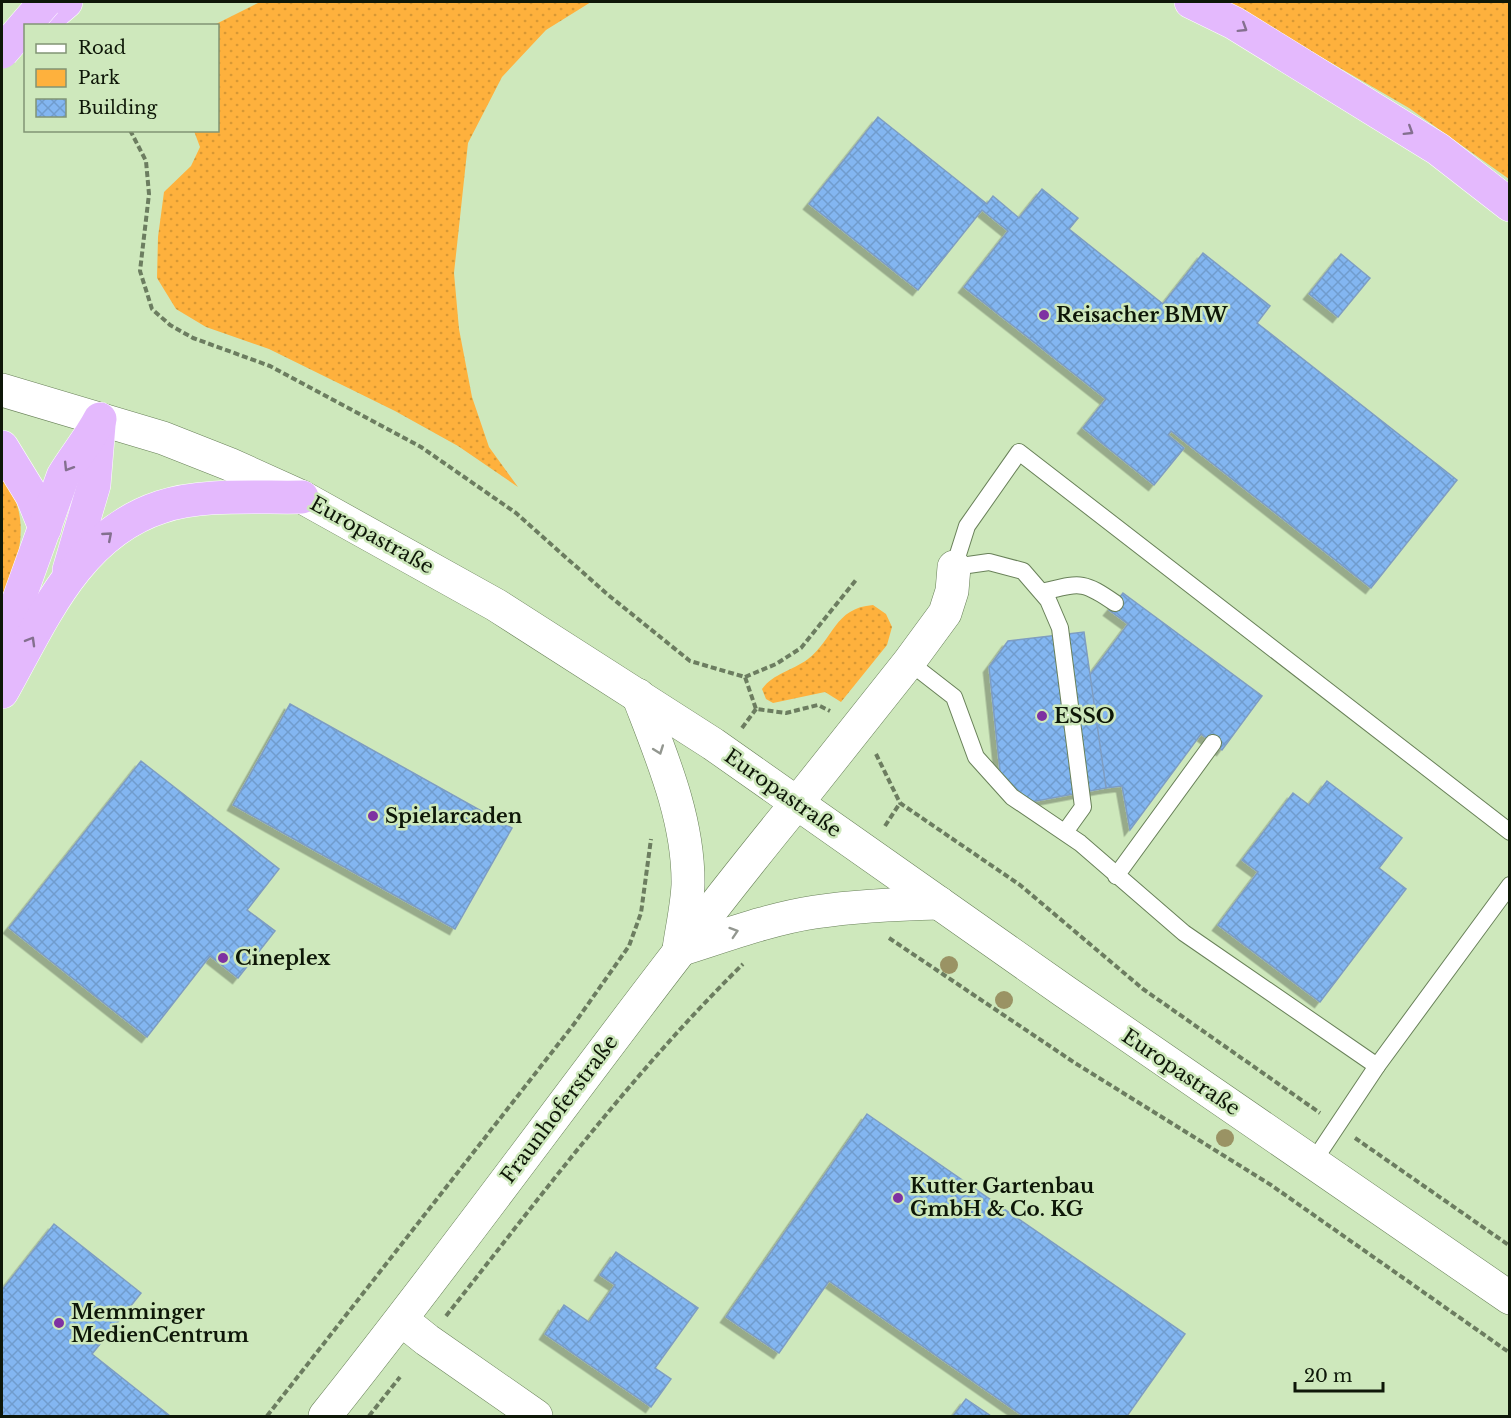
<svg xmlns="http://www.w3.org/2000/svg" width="1511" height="1418" viewBox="0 0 1511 1418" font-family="'Libre Baskerville',serif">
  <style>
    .green { fill: url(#green-dots) }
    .building { fill: url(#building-cross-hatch); stroke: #7e9dc2; stroke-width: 1.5; filter: url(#shadow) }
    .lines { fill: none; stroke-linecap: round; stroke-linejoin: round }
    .service-casing { stroke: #698159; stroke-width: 18 }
    .minor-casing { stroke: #698159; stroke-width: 34 }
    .tertiary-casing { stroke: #698159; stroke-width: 34 }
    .secondary-casing { stroke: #698159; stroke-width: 34 }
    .motorway-casing { stroke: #fff; stroke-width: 34 }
    .path { stroke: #6c7d60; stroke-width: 4; stroke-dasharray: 6 3; stroke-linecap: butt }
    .service { stroke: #fff; stroke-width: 16 }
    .minor { stroke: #fff; stroke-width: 33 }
    .tertiary { stroke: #fff; stroke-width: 33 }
    .secondary { stroke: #fff; stroke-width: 33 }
    .motorway { stroke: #e4b9fd; stroke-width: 33 }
    .motorway-bridge-casing { stroke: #fff; stroke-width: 34; stroke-linecap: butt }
    .motorway-bridge { stroke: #e4b9fd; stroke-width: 33 }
    .tree { fill: #9a9364 }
    .oneway { stroke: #84708f }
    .oneway2 { stroke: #939790 }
    .poi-dot { fill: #7e31a2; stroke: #cee8bc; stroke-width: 2 }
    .labels { text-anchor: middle; stroke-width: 5; stroke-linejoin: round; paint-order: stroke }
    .poi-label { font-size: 20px; font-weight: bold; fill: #0e1708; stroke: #cee8bc; text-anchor: start }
    .street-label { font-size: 20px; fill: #0e1708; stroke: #cee8bc }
  </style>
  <defs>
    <pattern id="green-dots" width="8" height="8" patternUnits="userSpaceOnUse" patternTransform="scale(1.5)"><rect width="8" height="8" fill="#feb13d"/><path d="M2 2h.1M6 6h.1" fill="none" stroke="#d89834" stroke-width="1.8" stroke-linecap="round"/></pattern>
    <pattern id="building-cross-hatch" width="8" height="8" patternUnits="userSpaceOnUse" patternTransform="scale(1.5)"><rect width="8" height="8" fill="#83b6f1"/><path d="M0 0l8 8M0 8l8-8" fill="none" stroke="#709ccd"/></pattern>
    <filter id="shadow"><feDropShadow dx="-5.5" dy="5.5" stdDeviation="0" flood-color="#0004"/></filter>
  </defs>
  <rect width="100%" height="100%" fill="#cee8bc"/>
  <g class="green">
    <path d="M260,2H591L546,30L502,77L468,143L454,273L459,329L472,397L489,447L518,487L458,446L395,411L269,349L206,327L176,309L157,278L158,237L164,192L191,166L200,147L194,131L218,130V26L214,25Z"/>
    <path d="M1226,2H1509V179L1409,108Z"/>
    <path d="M2,476C36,521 16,563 2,611Z"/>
    <path d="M873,605L886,614L892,627L887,645L841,702L825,692L773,703L766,699L762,689C774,673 792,671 808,659C834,639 834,608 873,605Z"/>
  </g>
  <g class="building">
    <path d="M878,117L987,204L993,196L1019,218L1042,189L1078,218L1069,229L1163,304L1203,253L1270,306L1257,323L1457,480L1371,588L1171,431L1168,435L1184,448L1154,485L1083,428L1106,399L964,287L1008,231L982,210L918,290L809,204Z"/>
    <path d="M1341,254L1370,278L1338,317L1309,294Z"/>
    <path d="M1123,593L1262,696L1222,750L1201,734L1130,830L1122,786L1106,788L1089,676L1128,624L1109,610Z"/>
    <path d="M1084,632L1106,788L1031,802L1001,780L989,667L1008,641Z"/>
    <path d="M290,704L512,828L455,929L233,805Z"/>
    <path d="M141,761L279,869L247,910L275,931L238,978L210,956L147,1037L9,928Z"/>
    <path d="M1327,781L1402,838L1379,868L1406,889L1320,1002L1218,925L1258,872L1242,860L1293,793L1309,805Z"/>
    <path d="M867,1114L1185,1334L1127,1416H1023L829,1281L779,1353L726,1317Z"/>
    <path d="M54,1224L141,1293L92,1354L170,1416H2V1290Z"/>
    <path d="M616,1252L698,1308L655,1368L671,1379L651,1407L545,1334L564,1305L589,1322L615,1285L600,1275Z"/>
    <path d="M966,1399L991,1416H953Z"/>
  </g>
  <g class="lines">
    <g class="service-casing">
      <g id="service">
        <path d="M1042,592C1080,583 1082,580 1115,603"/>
        <path d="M909,662L954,697L976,757L1012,797L1080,843L1184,933L1377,1066"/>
        <path d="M1065,832L1083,807L1060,628L1048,600L1023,571L989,562L954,567L967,526L1019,452L1510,832"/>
        <path d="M1116,876L1213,743"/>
        <path d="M1313,1162L1377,1066L1510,885"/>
      </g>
    </g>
    <g class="minor-casing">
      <g id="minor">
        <path d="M797,803L909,662L945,613L952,591L954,567"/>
        <path d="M402,1320L427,1340L536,1416"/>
      </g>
    </g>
    <g class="tertiary-casing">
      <g id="tertiary">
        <path d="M638,695C661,755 689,819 688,885C687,906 682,928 679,949"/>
        <path d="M679,950C724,936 769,919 815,912C856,906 897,904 939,903"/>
        <path d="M325,1416C486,1215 633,1003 797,803"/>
      </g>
    </g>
    <g class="secondary-casing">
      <path id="secondary" d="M2,390L163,438L229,464L302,497L496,605L713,744L1064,991L1510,1298"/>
    </g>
    <g class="motorway-casing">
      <g id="motorway">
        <path d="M1191,2L1234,23L1438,149L1510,205"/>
        <path d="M38,26L66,2"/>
        <path d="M2,447L32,496L45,528"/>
        <path d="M69,570L94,485L99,425"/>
        <path d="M2,646L63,476C75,456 89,440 100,419"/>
        <path d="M2,692C42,621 77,534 161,507C202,493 259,498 302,497"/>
      </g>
    </g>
    <g class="path">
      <path d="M130,130L146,161L149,194L140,271L152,309L170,325L193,338L270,366L421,447L516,513L607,594L690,661L745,677L756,709L786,713L818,705L830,711"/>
      <path d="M745,677L776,664L801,648L856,580"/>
      <path d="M742,728L756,709"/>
      <path d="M876,754L900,803L1020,885L1143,989L1320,1113"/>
      <path d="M885,826L900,803"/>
      <path d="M889,938L1075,1063L1271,1185L1510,1353"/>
      <path d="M1355,1138L1510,1246"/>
      <path d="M446,1316C541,1196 634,1071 743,964"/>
      <path d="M267,1416L574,1024L629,946L641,913L651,839"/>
      <path d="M369,1416L400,1377"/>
    </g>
    <use href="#service" class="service"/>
    <use href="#minor" class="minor"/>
    <use href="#tertiary" class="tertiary"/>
    <use href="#secondary" class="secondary"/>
    <use href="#motorway" class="motorway"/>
    <g class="motorway-bridge-casing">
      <path id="motorway-bridge" d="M2,52L45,2"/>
    </g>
    <use href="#motorway-bridge" class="motorway-bridge"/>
  </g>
  <g class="tree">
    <circle cx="949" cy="965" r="9"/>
    <circle cx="1004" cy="1000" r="9"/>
    <circle cx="1225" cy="1138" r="9"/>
  </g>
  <defs><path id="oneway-chevron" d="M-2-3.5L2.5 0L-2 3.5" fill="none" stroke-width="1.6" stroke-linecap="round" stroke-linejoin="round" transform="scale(1.5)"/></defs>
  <g class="oneway">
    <use href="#oneway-chevron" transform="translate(1243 28) rotate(32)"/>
    <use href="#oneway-chevron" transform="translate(1409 131) rotate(32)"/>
    <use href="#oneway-chevron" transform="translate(68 467) rotate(122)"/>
    <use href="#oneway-chevron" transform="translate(108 536) rotate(-41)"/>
    <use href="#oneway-chevron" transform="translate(31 641) rotate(-60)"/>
  </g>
  <g class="oneway2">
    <use href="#oneway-chevron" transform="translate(659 750) rotate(70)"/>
    <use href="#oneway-chevron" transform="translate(734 932) rotate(-18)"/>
  </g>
  <g class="poi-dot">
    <circle cx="1044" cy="315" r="6"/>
    <circle cx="1042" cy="716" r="6"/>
    <circle cx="373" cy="816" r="6"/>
    <circle cx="223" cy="958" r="6"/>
    <circle cx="898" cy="1198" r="6"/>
    <circle cx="59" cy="1323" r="6"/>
  </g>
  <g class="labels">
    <g class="poi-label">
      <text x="1056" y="322">Reisacher BMW</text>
      <text x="1054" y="723">ESSO</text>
      <text x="385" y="823">Spielarcaden</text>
      <text x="235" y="965">Cineplex</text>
      <text x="910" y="1193">Kutter Gartenbau<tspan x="910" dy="23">GmbH &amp; Co. KG</tspan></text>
      <text x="71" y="1319">Memminger<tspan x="71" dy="23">MedienCentrum</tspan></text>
    </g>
    <g class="street-label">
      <text transform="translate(372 535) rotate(29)" y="7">Europastraße</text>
      <text transform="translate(783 793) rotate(35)" y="7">Europastraße</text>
      <text transform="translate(1181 1072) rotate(34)" y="7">Europastraße</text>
      <text transform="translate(559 1109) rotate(-53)" y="7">Fraunhoferstraße</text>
    </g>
  </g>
  <rect width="1511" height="1418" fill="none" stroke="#0e1708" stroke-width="6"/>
  <rect x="24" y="24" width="195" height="108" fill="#cee8bc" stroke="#819474" stroke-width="1.5"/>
  <rect x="36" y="44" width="30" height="9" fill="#ffffff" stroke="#819474" stroke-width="1.5"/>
  <text x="78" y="54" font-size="18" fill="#0e1708">Road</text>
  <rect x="36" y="69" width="30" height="18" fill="#feb13d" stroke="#819474" stroke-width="1.5"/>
  <text x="78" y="84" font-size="18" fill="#0e1708">Park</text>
  <rect x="36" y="99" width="30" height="18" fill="url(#building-cross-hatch)" stroke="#819474" stroke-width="1.5"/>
  <text x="78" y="114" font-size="18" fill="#0e1708">Building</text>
  <path d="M1295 1382v9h88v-9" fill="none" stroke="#0e1708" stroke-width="3"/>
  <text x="1304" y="1382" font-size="18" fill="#0e1708" stroke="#cee8bc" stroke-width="4.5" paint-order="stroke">20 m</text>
</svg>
